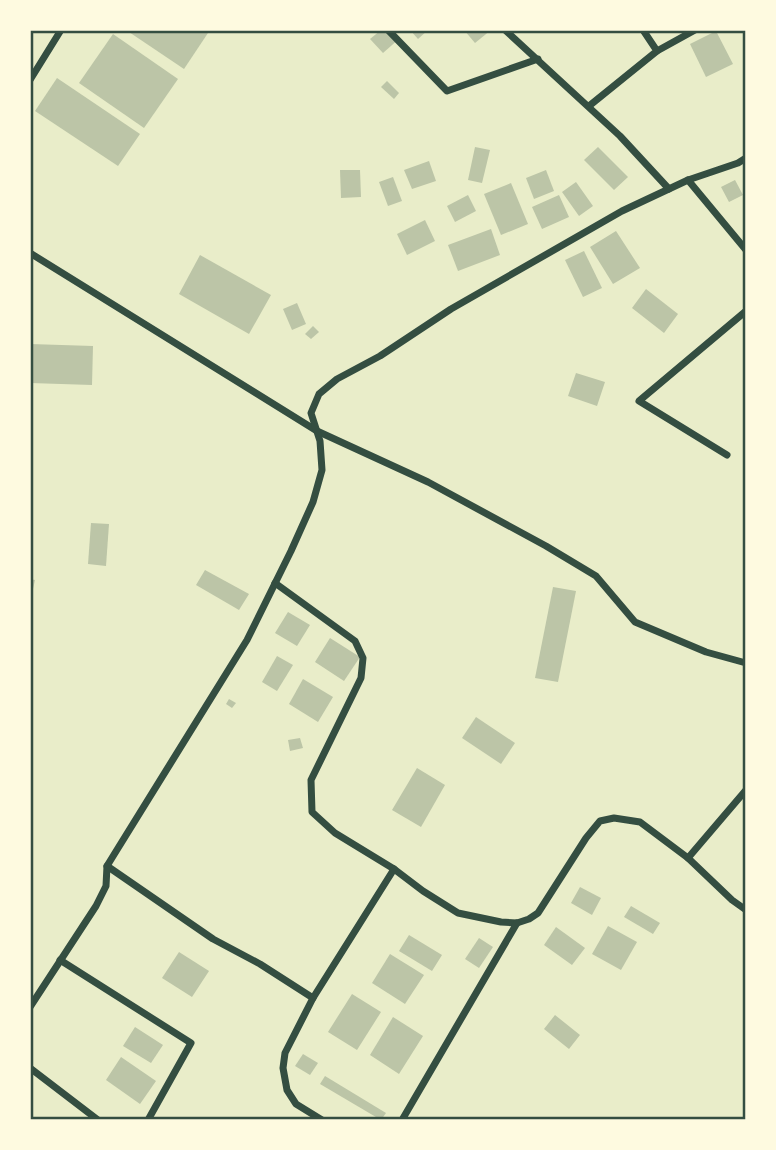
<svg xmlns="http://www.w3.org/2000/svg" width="776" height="1150" viewBox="0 0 776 1150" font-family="Raleway,sans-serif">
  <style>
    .building { fill: #bcc5a7 }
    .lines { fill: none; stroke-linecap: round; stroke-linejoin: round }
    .minor { stroke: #344e41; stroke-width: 7 }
    .neatline { fill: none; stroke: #344e41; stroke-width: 2.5 }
  </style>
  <rect width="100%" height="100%" fill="#e9edc9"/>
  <g class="building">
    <path d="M126,30H210L184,69Z"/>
    <path d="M381,30H393L400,38L383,53L370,39Z"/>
    <path d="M410,30H428L418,39Z"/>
    <path d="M464,30H491L475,43Z"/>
    <path d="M716,31L733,64L706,77L690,44Z"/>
    <path d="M113,34L178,79L144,128L79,83Z"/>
    <path d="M57,78L140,134L118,166L35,111Z"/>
    <path d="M387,81L399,93L394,99L381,87Z"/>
    <path d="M475,147L490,150L482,183L468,180Z"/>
    <path d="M598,147L628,177L614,190L584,160Z"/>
    <path d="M429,161L436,181L412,189L404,170Z"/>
    <path d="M340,170H360L361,197L341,198Z"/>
    <path d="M546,170L554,191L534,199L526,178Z"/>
    <path d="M393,177L402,201L388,206L379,182Z"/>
    <path d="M735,180L743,195L729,202L721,187Z"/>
    <path d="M576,182L593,206L579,216L562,192Z"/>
    <path d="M511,183L528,224L501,235L484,194Z"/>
    <path d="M468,195L476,211L455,222L447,206Z"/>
    <path d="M559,195L569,217L542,229L532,207Z"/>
    <path d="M425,220L435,241L407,255L397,234Z"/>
    <path d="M491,229L500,255L458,271L448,245Z"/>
    <path d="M616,231L640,268L613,284L590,247Z"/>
    <path d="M584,251L602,288L583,297L565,260Z"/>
    <path d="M200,255L271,295L249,334L179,294Z"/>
    <path d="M646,289L678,314L664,333L632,308Z"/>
    <path d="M297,303L306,324L292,330L283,309Z"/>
    <path d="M313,326L319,332L311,339L305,334Z"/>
    <path d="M30,344L93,346L92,385L30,383Z"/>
    <path d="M576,373L605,382L597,406L568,396Z"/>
    <path d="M91,523L109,524L106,566L88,564Z"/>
    <path d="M205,570L249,594L239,610L196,585Z"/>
    <path d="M30,579L35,580L31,598L30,597Z"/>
    <path d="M553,587L576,591L558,682L535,678Z"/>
    <path d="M288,612L310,625L297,646L275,633Z"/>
    <path d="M330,638L360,657L344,681L315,662Z"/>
    <path d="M277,656L293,665L277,691L262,682Z"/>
    <path d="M303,679L333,697L318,722L289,704Z"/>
    <path d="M229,699L236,703L232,708L226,704Z"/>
    <path d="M476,717L515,743L501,764L462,738Z"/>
    <path d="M300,738L303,748L290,751L288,740Z"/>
    <path d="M417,768L445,785L421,827L392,810Z"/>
    <path d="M580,887L601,898L592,915L571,903Z"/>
    <path d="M631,906L660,923L653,934L624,917Z"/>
    <path d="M608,926L637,942L621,970L592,954Z"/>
    <path d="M556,927L585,948L572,965L544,945Z"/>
    <path d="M409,935L442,955L432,971L399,951Z"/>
    <path d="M479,938L493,947L479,968L465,959Z"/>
    <path d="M179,952L209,971L192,997L162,978Z"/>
    <path d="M390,954L424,975L405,1004L372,983Z"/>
    <path d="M352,994L381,1012L357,1050L328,1032Z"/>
    <path d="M555,1015L580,1035L569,1049L544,1029Z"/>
    <path d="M393,1017L423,1036L399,1074L370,1055Z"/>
    <path d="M135,1027L163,1045L151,1063L123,1046Z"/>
    <path d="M303,1054L318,1063L310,1075L295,1066Z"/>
    <path d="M121,1057L156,1081L140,1104L106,1080Z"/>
    <path d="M325,1076L386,1113L381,1120L320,1084Z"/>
  </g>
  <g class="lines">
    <g class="minor">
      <path d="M388,30L447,91L538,59"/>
      <path d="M505,30L620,136L669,189"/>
      <path d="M657,51L695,30"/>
      <path d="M30,80L61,30"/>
      <path d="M589,106L657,51L643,30"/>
      <path d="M688,180L746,250"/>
      <path d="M30,253L317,431L428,482L546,546L596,576L635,622L706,652L746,663"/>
      <path d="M727,455L639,401L746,311"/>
      <path d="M275,583L355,641L363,658L361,678L311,780L312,812L335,833L394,869L423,891L458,913L501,922L517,923L529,919L538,913L586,838L600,821L614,818L640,822L688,858L732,900L746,910"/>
      <path d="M688,858L746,790"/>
      <path d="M107,866L213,939L260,964L313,998"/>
      <path d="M60,960L191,1043L148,1120"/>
      <path d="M30,1007L96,906L106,886L107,866L115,853L247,640L291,551L313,502L322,470L320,441L311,413L319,394L337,379L380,356L451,309L622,211L688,180L738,163L746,158"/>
      <path d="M30,1068L98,1120"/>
      <path d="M322,1120L296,1104L287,1090L283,1068L285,1053L313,998L394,869"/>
      <path d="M402,1120L517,923"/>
    </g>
  </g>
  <rect width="776" height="1150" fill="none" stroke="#fefae0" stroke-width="63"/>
  <rect x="32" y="32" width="712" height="1086" class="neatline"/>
</svg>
